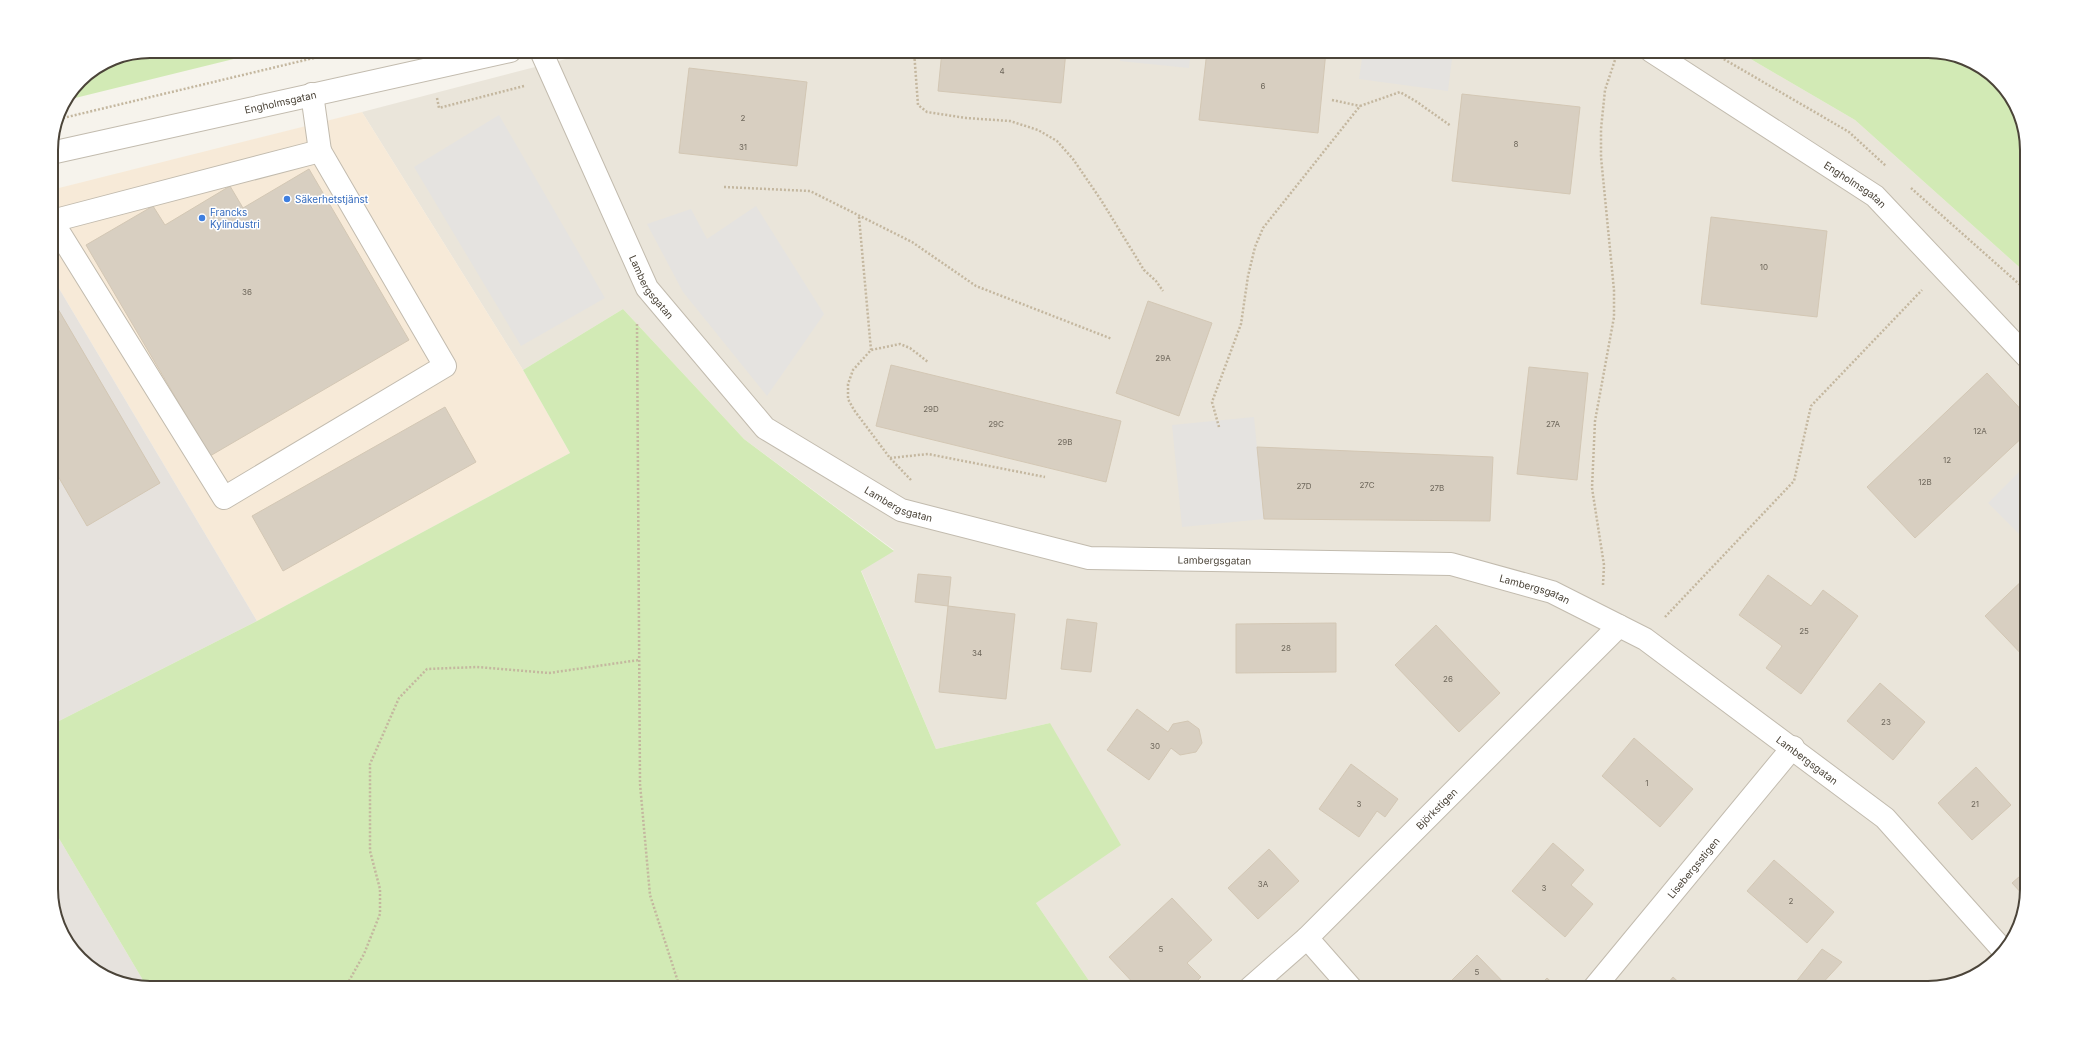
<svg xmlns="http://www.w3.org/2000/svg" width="2078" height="1039" viewBox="0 0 2078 1039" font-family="Inter,sans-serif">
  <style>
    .residential { fill: #eae5da }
    .commercial { fill: #f7ead8 }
    .industrial { fill: #e6e2dd }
    .green { fill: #d2eab5 }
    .parking { fill: #e5e3e0 }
    .building { fill: #d8cfc1; stroke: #d3c7b4 }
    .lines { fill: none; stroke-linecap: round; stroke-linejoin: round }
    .minor-casing { stroke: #c2bbae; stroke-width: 24 }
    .path { stroke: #c4b79f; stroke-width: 2.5; stroke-dasharray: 2 2; stroke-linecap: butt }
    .minor { stroke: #fff; stroke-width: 22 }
    .shop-dot { fill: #3f7fe0; stroke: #fff; stroke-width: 1.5 }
    .labels { text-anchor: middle; stroke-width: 3; stroke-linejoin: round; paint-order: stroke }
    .number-label { font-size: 8px; fill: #6e675b }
    .street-label { font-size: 10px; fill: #4b4439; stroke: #fff }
    .shop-label { font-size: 10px; fill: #366cbe; stroke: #fff; text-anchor: start }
    .rim { fill: none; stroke: #4b4439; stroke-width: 2 }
  </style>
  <rect width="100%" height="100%" fill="#f6f3ec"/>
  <path class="residential" d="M597,51H1737L1855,120L2027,274V889L2017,932L1983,971L1928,988H1094L1036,903L1050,723L936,749L861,570L894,550L744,439L623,309L523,370L362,112Z"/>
  <path class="commercial" d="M362,112L523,370L570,453L257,621L51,275V190Z"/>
  <g class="industrial">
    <path d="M51,275L257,621L51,725Z"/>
    <path d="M51,825L147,987L107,978L68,944L51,895Z"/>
  </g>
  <g class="green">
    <path d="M150,51H266L67,100L80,80L113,58Z"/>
    <path d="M1737,51H1928L1971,61L2010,95L2027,144V274L1855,120Z"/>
    <path d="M623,309L744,439L894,551L861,571L936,749L1050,723L1121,845L1036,903L1094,988L147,987L51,825V725L257,621L570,453L523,370Z"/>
  </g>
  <g class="parking">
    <path d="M1121,51H1191L1189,68L1120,61Z"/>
    <path d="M1363,51H1453L1448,91L1359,79Z"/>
    <path d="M499,115L605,298L521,346L414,167Z"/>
    <path d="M756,206L824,314L767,396L683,292L647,224L691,209L707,239Z"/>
    <path d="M1254,417L1264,519L1182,527L1172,425Z"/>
    <path d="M2027,464V542L1988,503Z"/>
  </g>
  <g class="building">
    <path d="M942,51H1066L1061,103L938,91Z"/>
    <path d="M1207,51H1326L1318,133L1199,120Z"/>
    <path d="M689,68L807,82L797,166L679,153Z"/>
    <path d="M1462,94L1580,107L1570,194L1452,181Z"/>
    <path d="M309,169L409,340L210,456L86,245L153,206L165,225L230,186L243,208Z"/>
    <path d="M1711,217L1827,231L1817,317L1701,304Z"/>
    <path d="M51,297L160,483L87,526L51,464Z"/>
    <path d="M1148,301L1212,323L1179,416L1116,393Z"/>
    <path d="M891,365L1121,421L1106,482L876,426Z"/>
    <path d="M1529,367L1588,373L1577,480L1517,474Z"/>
    <path d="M1987,373L2027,416V433L1915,538L1867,487Z"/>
    <path d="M445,407L476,462L283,571L252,516Z"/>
    <path d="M1257,447L1493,457L1490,521L1264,519Z"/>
    <path d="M918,574L951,577L948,606L915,602Z"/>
    <path d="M1768,575L1811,606L1823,590L1858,616L1801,694L1766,668L1782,646L1739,615Z"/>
    <path d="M2027,576V660L1985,616Z"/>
    <path d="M948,606L1015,614L1006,699L939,692Z"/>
    <path d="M1067,619L1097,623L1091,672L1061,669Z"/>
    <path d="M1336,623V672L1236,673V624Z"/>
    <path d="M1436,625L1500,693L1459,732L1395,665Z"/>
    <path d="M1880,683L1925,722L1893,760L1847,721Z"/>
    <path d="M1137,709L1168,732L1173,724L1188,721L1199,729L1202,743L1196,752L1180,755L1171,748L1149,780L1107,750Z"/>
    <path d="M1634,738L1693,789L1660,827L1602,776Z"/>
    <path d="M1351,764L1398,799L1385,817L1377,811L1359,837L1319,809Z"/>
    <path d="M1976,767L2011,805L1972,840L1938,803Z"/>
    <path d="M1553,843L1584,870L1571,885L1593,904L1565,937L1512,891Z"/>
    <path d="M1269,849L1299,881L1258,919L1228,888Z"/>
    <path d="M1774,860L1834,912L1807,943L1747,891Z"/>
    <path d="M2027,870V889L2025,897L2012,883Z"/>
    <path d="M1172,898L1212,940L1187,963L1201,977L1190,988H1138L1109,957Z"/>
    <path d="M1822,949L1842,962L1818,988H1791Z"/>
    <path d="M1477,955L1509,988H1444Z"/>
    <path d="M1673,977L1685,988H1664Z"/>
    <path d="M1547,978L1558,988H1537Z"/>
  </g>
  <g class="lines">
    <g class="minor-casing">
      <g id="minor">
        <path id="s1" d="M541,51L647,288L765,428L901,510L1089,558L1451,564L1552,592L1645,639L1885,818L2002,949"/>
        <path id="s2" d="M1651,51L1875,196L2027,357"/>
        <path id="s3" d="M51,153L510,51"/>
        <path d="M51,218L52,221L320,151L312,94"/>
        <path d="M52,221L224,498L445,366L320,151"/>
        <path d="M1307,938L1351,988"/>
        <path id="s4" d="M1250,988L1307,938L1619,626"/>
        <path id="s5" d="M1594,988L1793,747"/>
      </g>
    </g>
    <g class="path">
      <path d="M914,51L918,105L927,112L966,118L1010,121L1038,130L1057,141L1073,159L1101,200L1144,270L1156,281L1163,291"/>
      <path d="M1710,51L1849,132L1886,166"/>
      <path d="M437,98L439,108L524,86"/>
      <path d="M1332,100L1360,106"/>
      <path d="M63,118L343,51"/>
      <path d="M724,187L810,191L912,242L976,286L1112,339"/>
      <path d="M1911,188L2027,291"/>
      <path d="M859,217L871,350"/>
      <path d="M637,324L640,784L650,895L680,988"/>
      <path d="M1219,427L1212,402L1241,324L1248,276L1255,247L1263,228L1360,106L1400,92L1417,102L1451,126"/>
      <path d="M890,458L928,454L1045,477"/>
      <path d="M911,480L890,458L854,410L848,399V384L853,370L871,350L900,344L910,348L928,362"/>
      <path d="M1603,585L1604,565L1592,488L1595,421L1614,317V290L1601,157V129L1605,90L1618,51"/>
      <path d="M1665,617L1794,481L1811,406L1922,290"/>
      <path d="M345,988L364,954L380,914V889L370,851V764L399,698L427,669L477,667L549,673L639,660"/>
    </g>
    <use href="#minor" class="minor"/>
  </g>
  <g class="shop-dot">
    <circle cx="287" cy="199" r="4"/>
    <circle cx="202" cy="218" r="4"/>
  </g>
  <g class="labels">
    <g class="number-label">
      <text x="1002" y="74">4</text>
      <text x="1263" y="89">6</text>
      <text x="743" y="121">2</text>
      <text x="1516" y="147">8</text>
      <text x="743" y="150">31</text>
      <text x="1764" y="270">10</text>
      <text x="247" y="295">36</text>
      <text x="1163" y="361">29A</text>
      <text x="931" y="412">29D</text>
      <text x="996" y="427">29C</text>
      <text x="1553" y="427">27A</text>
      <text x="1980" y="434">12A</text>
      <text x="1065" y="445">29B</text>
      <text x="1947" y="463">12</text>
      <text x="1925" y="485">12B</text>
      <text x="1367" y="488">27C</text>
      <text x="1304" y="489">27D</text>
      <text x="1437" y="491">27B</text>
      <text x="1804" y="634">25</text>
      <text x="1286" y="651">28</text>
      <text x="977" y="656">34</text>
      <text x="1448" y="682">26</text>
      <text x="1886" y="725">23</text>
      <text x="1155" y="749">30</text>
      <text x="1647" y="786">1</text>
      <text x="1359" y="807">3</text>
      <text x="1975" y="807">21</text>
      <text x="1263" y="887">3A</text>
      <text x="1544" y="891">3</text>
      <text x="1791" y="904">2</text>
      <text x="1161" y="952">5</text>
      <text x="1477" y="975">5</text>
    </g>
    <g class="street-label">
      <text dy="4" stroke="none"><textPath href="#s3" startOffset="235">Engholmsgatan</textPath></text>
      <text dy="4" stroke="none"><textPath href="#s2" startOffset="244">Engholmsgatan</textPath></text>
      <text dy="4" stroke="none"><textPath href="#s1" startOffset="261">Lambergsgatan</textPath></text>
      <text dy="4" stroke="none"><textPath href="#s1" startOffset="597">Lambergsgatan</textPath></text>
      <text dy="4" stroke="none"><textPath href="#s1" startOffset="921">Lambergsgatan</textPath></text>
      <text dy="4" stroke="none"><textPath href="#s1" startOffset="1245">Lambergsgatan</textPath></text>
      <text dy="4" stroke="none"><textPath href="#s1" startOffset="1569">Lambergsgatan</textPath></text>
      <text dy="4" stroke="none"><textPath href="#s4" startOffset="259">Björkstigen</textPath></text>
      <text dy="4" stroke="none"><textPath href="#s5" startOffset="156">Lisebergsstigen</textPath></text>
    </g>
    <g class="shop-label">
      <text x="295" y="203">Säkerhetstjänst</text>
      <text x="210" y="216">Francks<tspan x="210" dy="12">Kylindustri</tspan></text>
    </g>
  </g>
  <path d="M0 0H2078V1039H0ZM150 58H1928A92 92 0 0 1 2020 150V889A92 92 0 0 1 1928 981H150A92 92 0 0 1 58 889V150A92 92 0 0 1 150 58Z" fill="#fff" fill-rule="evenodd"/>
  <path class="rim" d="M150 58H1928A92 92 0 0 1 2020 150V889A92 92 0 0 1 1928 981H150A92 92 0 0 1 58 889V150A92 92 0 0 1 150 58Z"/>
</svg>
